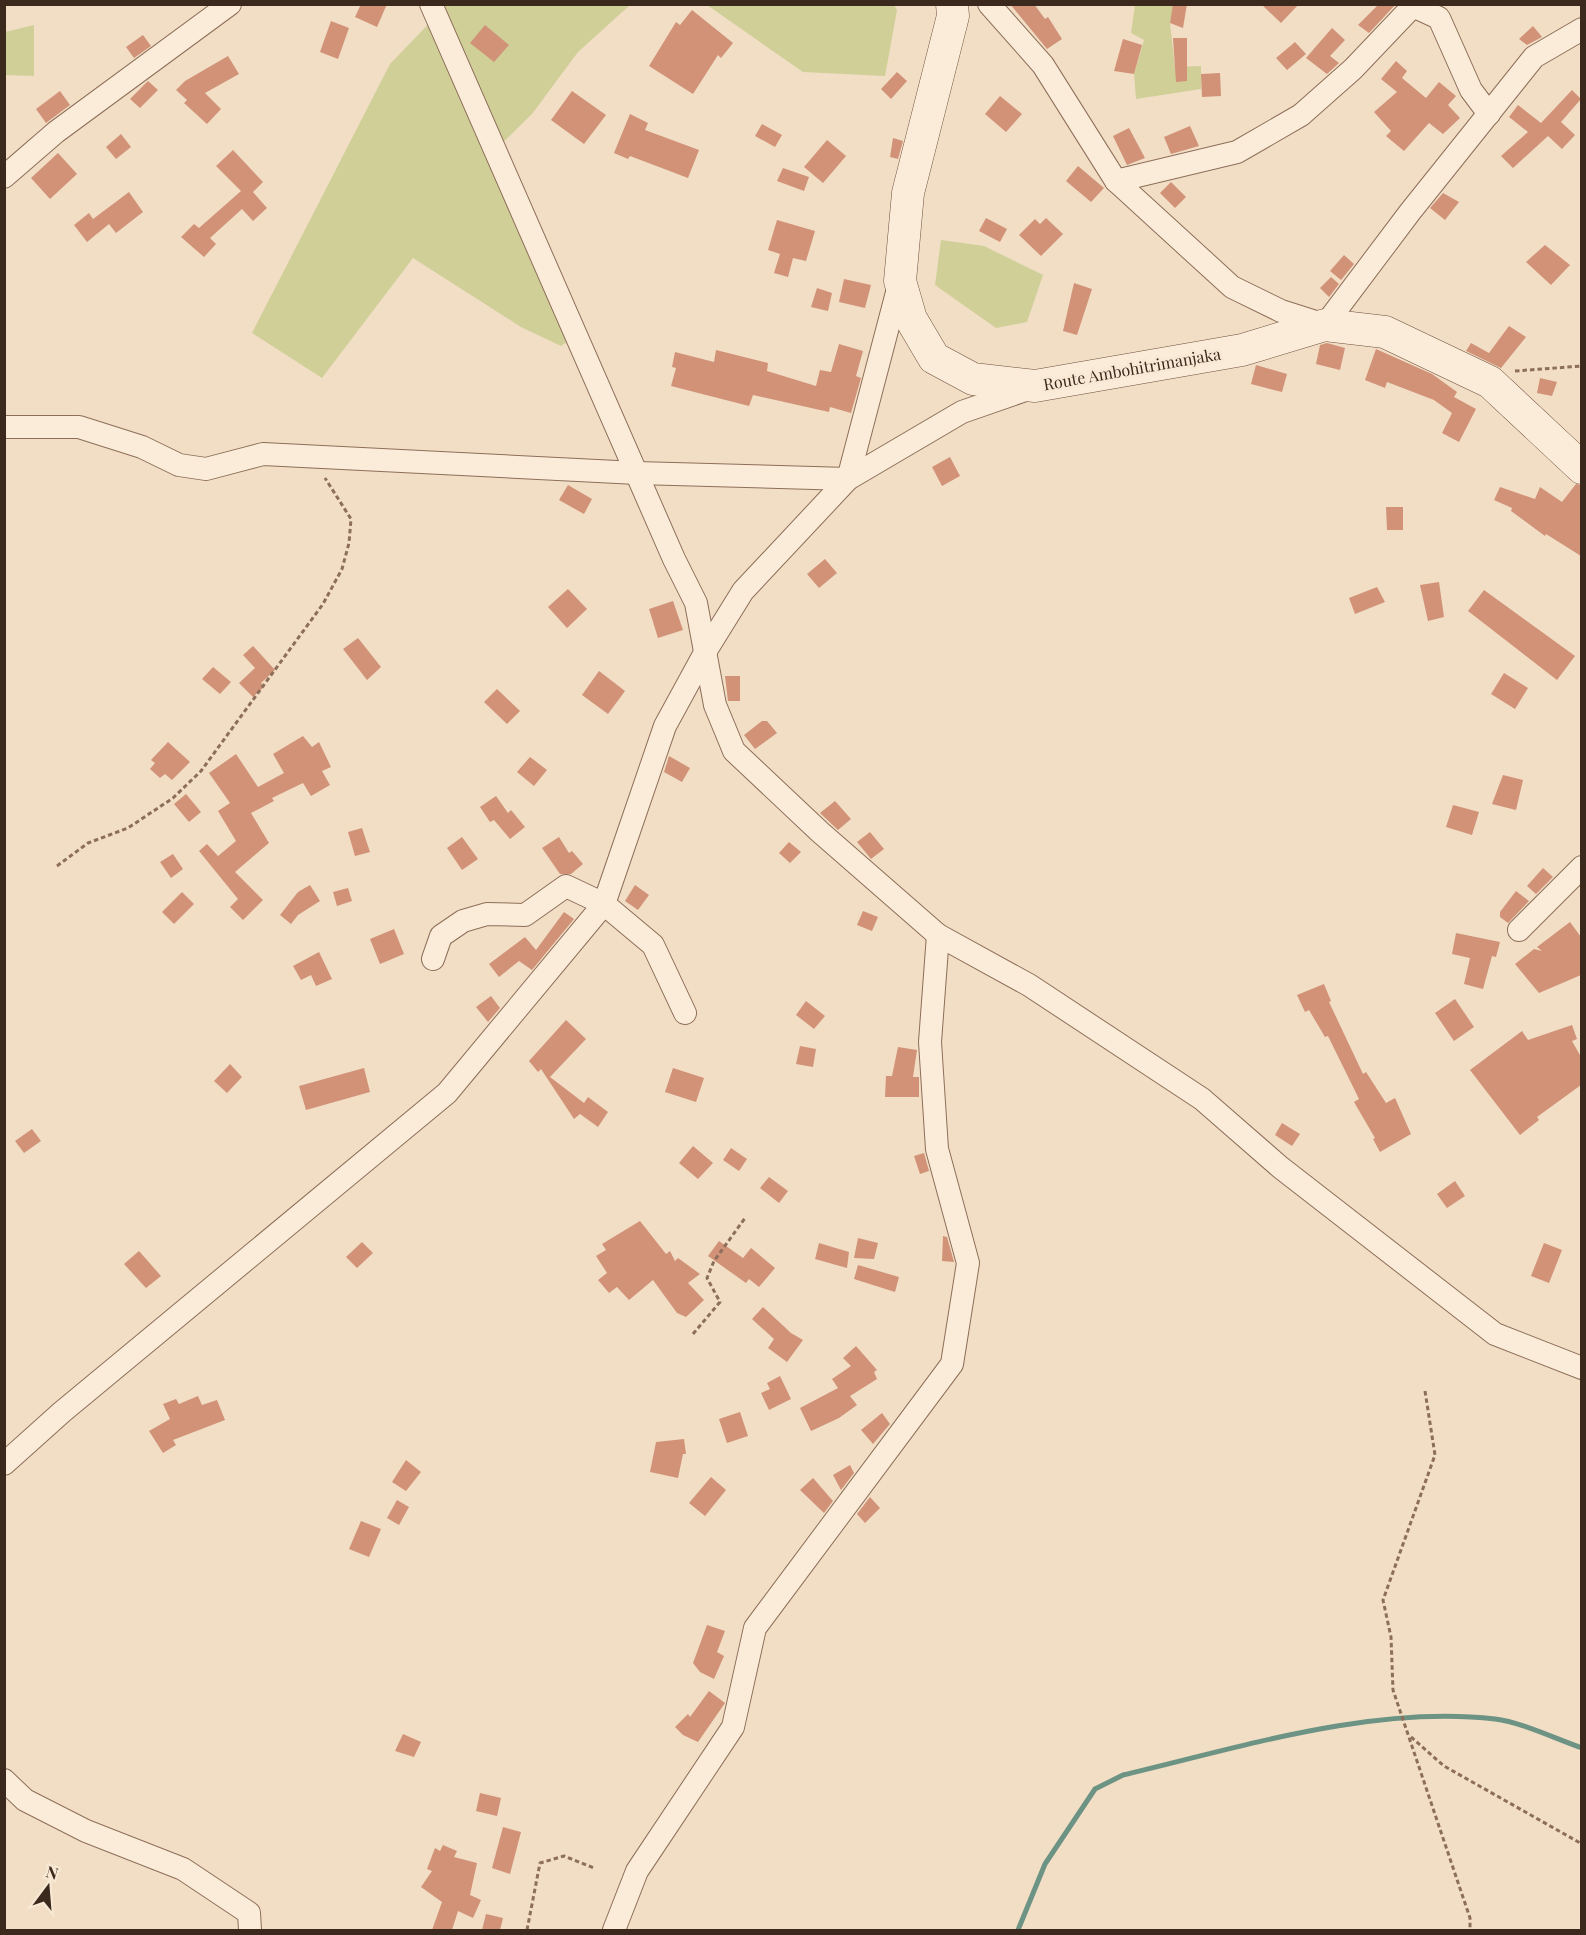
<svg xmlns="http://www.w3.org/2000/svg" width="1586" height="1935" viewBox="0 0 1586 1935" font-family="'Playfair Display',serif">
  <style>
    .green { fill: #d0cf98 }
    .lines { fill: none; stroke-linecap: round; stroke-linejoin: round }
    .stream { stroke: #6c9384; stroke-width: 5 }
    .building { fill: #d19278 }
    .street-casing { stroke: #8d6e59; stroke-width: 24 }
    .secondary-casing { stroke: #6f4f3d; stroke-width: 33 }
    .path { stroke: #8d6e59; stroke-width: 3; stroke-dasharray: 4.5 3; stroke-linecap: butt }
    .street { stroke: #fbecd9; stroke-width: 22 }
    .secondary { stroke: #fbecd9; stroke-width: 32 }
    .labels { text-anchor: middle; stroke-width: 6; stroke-linejoin: round; paint-order: stroke }
    .street-label { font-size: 16px; fill: #3c291e; stroke: #f8e9d5 }
  </style>
  <rect width="100%" height="100%" fill="#f1dec5"/>
  <g class="green">
    <path d="M447,5H630L578,52L532,114L490,155L571,339L561,346L521,327L413,258L322,378L252,333L390,64Z"/>
    <path d="M707,5H894L897,10L885,76L803,72Z"/>
    <path d="M1135,5H1174L1170,23L1175,67L1201,66V89L1136,99L1134,74L1144,40L1131,33Z"/>
    <path d="M34,25V76L5,75V32Z"/>
    <path d="M941,240L984,246L1043,275L1027,322L996,328L935,285Z"/>
  </g>
  <g class="lines">
    <path class="stream" d="M1018,1930L1045,1864L1095,1789L1123,1775C1241,1747 1374,1705 1495,1719C1521,1722 1556,1739 1582,1748"/>
  </g>
  <g class="building">
    <path d="M361,4H387L377,27L355,17Z"/>
    <path d="M1010,4H1034L1045,19L1048,17L1062,39L1047,49Z"/>
    <path d="M1173,4H1187L1183,28L1170,23Z"/>
    <path d="M1261,4H1299L1281,23Z"/>
    <path d="M1379,4H1396L1369,33L1358,25Z"/>
    <path d="M692,10L733,43L721,58L718,55L693,94L649,66L676,22L680,25Z"/>
    <path d="M331,21L349,28L338,59L320,52Z"/>
    <path d="M485,25L509,45L494,62L470,43Z"/>
    <path d="M1533,26L1542,37L1527,45L1519,39Z"/>
    <path d="M1332,28L1345,40L1330,56L1339,63L1327,74L1306,58Z"/>
    <path d="M143,35L151,46L134,58L126,47Z"/>
    <path d="M1173,38H1187V81L1176,82Z"/>
    <path d="M1123,39L1142,45L1134,74L1114,71Z"/>
    <path d="M1295,42L1306,54L1287,70L1276,58Z"/>
    <path d="M228,56L239,74L205,93L221,109L207,124L184,103L187,100L176,90L185,81Z"/>
    <path d="M1396,61L1407,71L1402,78L1426,98L1439,82L1456,96L1448,105L1460,118L1443,134L1429,123L1404,151L1386,136L1391,131L1374,112L1397,92L1381,79Z"/>
    <path d="M897,72L907,81L891,99L881,89Z"/>
    <path d="M1220,73L1221,96L1202,97L1201,74Z"/>
    <path d="M148,81L158,90L140,108L130,99Z"/>
    <path d="M1572,90L1581,99L1561,122L1575,135L1562,149L1548,136L1513,168L1501,156L1528,132L1509,117L1518,105L1541,123Z"/>
    <path d="M60,91L70,105L46,123L36,109Z"/>
    <path d="M572,91L606,115L584,144L551,120Z"/>
    <path d="M1000,96L1022,114L1006,132L985,114Z"/>
    <path d="M630,114L648,123L645,130L699,150L688,178L630,156L628,159L614,153Z"/>
    <path d="M762,124L782,135L775,147L755,136Z"/>
    <path d="M1190,126L1199,146L1171,154L1164,137Z"/>
    <path d="M1129,128L1145,158L1127,165L1113,136Z"/>
    <path d="M121,134L131,147L116,159L106,147Z"/>
    <path d="M893,138L903,141L898,159L890,157Z"/>
    <path d="M827,140L846,156L823,183L804,167Z"/>
    <path d="M233,150L263,182L253,192L267,208L253,221L242,209L210,238L216,244L204,257L181,237L194,224L199,228L241,191L216,166Z"/>
    <path d="M58,153L77,174L50,199L31,178Z"/>
    <path d="M1078,166L1104,188L1091,202L1066,181Z"/>
    <path d="M783,168L809,177L804,191L777,181Z"/>
    <path d="M1171,182L1186,197L1175,208L1160,193Z"/>
    <path d="M129,192L143,212L116,233L109,224L87,242L74,225L89,213L93,219Z"/>
    <path d="M1443,193L1459,202L1445,220L1430,208Z"/>
    <path d="M986,218L1007,229L1000,242L979,231Z"/>
    <path d="M1046,218L1063,234L1041,256L1019,235L1035,219L1040,224Z"/>
    <path d="M777,220L815,231L806,261L793,258L788,277L774,273L780,254L768,250Z"/>
    <path d="M1545,245L1570,265L1551,285L1526,262Z"/>
    <path d="M1344,255L1354,264L1341,280L1330,271Z"/>
    <path d="M1331,277L1339,284L1329,297L1320,288Z"/>
    <path d="M844,279L871,285L865,308L839,302Z"/>
    <path d="M1074,283L1092,289L1077,335L1063,331Z"/>
    <path d="M817,288L832,293L828,311L811,307Z"/>
    <path d="M1509,326L1526,337L1501,368L1466,351L1471,343L1489,353Z"/>
    <path d="M1327,343L1345,348L1340,370L1316,364L1320,345Z"/>
    <path d="M839,344L863,351L856,376L861,378L851,413L830,407L829,412L753,395L749,406L671,386L676,368L672,367L675,352L714,362L716,350L768,363L767,371L816,386L820,370L831,372Z"/>
    <path d="M1376,349L1432,374L1457,392L1454,397L1476,409L1459,442L1442,433L1452,413L1434,400L1387,382L1385,388L1365,380Z"/>
    <path d="M1256,365L1287,374L1282,392L1251,384Z"/>
    <path d="M1540,378L1557,382L1552,396L1537,393Z"/>
    <path d="M950,457L960,476L942,486L932,467Z"/>
    <path d="M1576,484L1581,485V556L1546,534L1545,536L1511,511L1512,508L1494,500L1500,487L1535,499L1540,487L1562,502Z"/>
    <path d="M568,485L592,499L584,514L559,500Z"/>
    <path d="M1386,507H1403V530H1387Z"/>
    <path d="M825,559L837,573L819,588L807,574Z"/>
    <path d="M1439,582L1444,617L1428,621L1420,585Z"/>
    <path d="M1377,587L1385,602L1355,614L1349,598Z"/>
    <path d="M568,589L587,609L567,628L548,607Z"/>
    <path d="M1484,590L1575,656L1557,680L1468,611Z"/>
    <path d="M673,601L683,630L658,638L649,609Z"/>
    <path d="M358,638L381,667L367,680L343,649Z"/>
    <path d="M253,646L275,670L261,683L265,686L253,697L239,683L255,668L243,655Z"/>
    <path d="M213,667L231,682L220,694L202,679Z"/>
    <path d="M599,671L625,691L608,714L582,695Z"/>
    <path d="M1504,673L1528,688L1515,709L1491,694Z"/>
    <path d="M725,676H740V701H728Z"/>
    <path d="M497,689L520,711L507,724L484,702Z"/>
    <path d="M762,721H767L777,733L755,749L744,735Z"/>
    <path d="M303,736L312,747L319,742L331,767L322,771L330,785L311,796L303,783L272,798L274,801L251,813L269,843L235,872L263,900L243,920L230,907L238,899L199,851L207,844L218,856L236,841L218,811L230,803L209,773L236,754L258,787L284,773L273,754Z"/>
    <path d="M168,742L190,762L172,780L165,774L160,778L150,769L155,763L151,760Z"/>
    <path d="M669,756L690,768L682,782L664,772Z"/>
    <path d="M530,757L547,770L534,786L517,772Z"/>
    <path d="M1503,775L1523,780L1516,810L1492,804Z"/>
    <path d="M186,794L201,812L189,822L174,804Z"/>
    <path d="M496,796L508,813L511,810L525,827L510,839L494,820L490,822L480,807Z"/>
    <path d="M835,801L851,819L838,830L820,813Z"/>
    <path d="M1453,805L1479,812L1472,835L1446,827Z"/>
    <path d="M362,828L370,852L355,856L348,832Z"/>
    <path d="M870,832L884,849L871,859L857,842Z"/>
    <path d="M462,837L478,859L462,870L447,848Z"/>
    <path d="M559,837L569,853L572,851L583,864L571,874H560L542,848Z"/>
    <path d="M789,842L801,852L790,863L779,853Z"/>
    <path d="M173,854L183,869L171,878L160,862Z"/>
    <path d="M1543,868L1553,877L1536,894L1527,886Z"/>
    <path d="M310,885L320,901L298,915L291,924L280,915L298,892Z"/>
    <path d="M635,885L649,895L638,910L625,901Z"/>
    <path d="M348,888L352,901L337,906L333,892Z"/>
    <path d="M1516,891L1529,901L1508,923L1500,917V912Z"/>
    <path d="M182,892L194,904L174,924L162,912Z"/>
    <path d="M863,911L878,917L872,931L857,925Z"/>
    <path d="M564,912L574,919L532,970L519,961L499,977L489,964L525,937L536,950Z"/>
    <path d="M1570,922L1581,937V975L1539,993L1515,964L1534,949L1542,951L1537,947Z"/>
    <path d="M394,929L404,954L380,964L370,939Z"/>
    <path d="M1456,933L1500,942L1496,957L1492,956L1483,989L1464,984L1470,958L1452,954Z"/>
    <path d="M319,952L332,979L316,986L311,975L301,980L293,966Z"/>
    <path d="M1324,984L1331,1001L1329,1002L1363,1074L1366,1072L1386,1103L1395,1098L1411,1134L1380,1152L1373,1139L1375,1138L1354,1102L1359,1099L1328,1036L1325,1037L1309,1010L1305,1012L1297,995Z"/>
    <path d="M491,996L500,1008L488,1022L476,1007Z"/>
    <path d="M1455,999L1474,1027L1454,1041L1435,1013Z"/>
    <path d="M806,1001L825,1016L814,1029L796,1015Z"/>
    <path d="M566,1020L586,1039L550,1077L584,1103L588,1097L608,1112L598,1127L580,1114L574,1119L541,1069L538,1072L529,1061Z"/>
    <path d="M1572,1025L1577,1039L1572,1041L1581,1057V1085L1537,1117L1539,1120L1520,1135L1470,1070L1522,1031L1528,1040Z"/>
    <path d="M800,1046L816,1049L813,1067L796,1064Z"/>
    <path d="M898,1047L917,1050L913,1077H919V1097H885L886,1076H892Z"/>
    <path d="M230,1064L242,1077L227,1093L214,1081Z"/>
    <path d="M364,1068L370,1092L306,1110L299,1086Z"/>
    <path d="M673,1068L704,1078L696,1102L665,1092Z"/>
    <path d="M1282,1123L1300,1134L1292,1146L1275,1135Z"/>
    <path d="M32,1129L41,1141L24,1153L15,1141Z"/>
    <path d="M693,1146L713,1163L698,1179L679,1163Z"/>
    <path d="M731,1148L747,1159L739,1171L723,1160Z"/>
    <path d="M924,1153L929,1171L920,1174L914,1156Z"/>
    <path d="M769,1177L788,1191L779,1203L760,1188Z"/>
    <path d="M1455,1181L1465,1196L1447,1208L1437,1194Z"/>
    <path d="M640,1221L666,1254L670,1251L675,1261L678,1258L700,1274L688,1283L704,1300L686,1317L677,1313L653,1280L629,1300L617,1287L609,1293L598,1280L607,1273L596,1256L606,1250L602,1244Z"/>
    <path d="M943,1236L947,1237L954,1262L942,1261Z"/>
    <path d="M858,1238L878,1243L874,1259L854,1258Z"/>
    <path d="M719,1241L743,1258L751,1248L775,1268L759,1287L749,1279L746,1283L708,1256Z"/>
    <path d="M362,1242L373,1253L357,1268L346,1257Z"/>
    <path d="M819,1243L849,1252L847,1268L815,1259Z"/>
    <path d="M1544,1243L1562,1250L1549,1283L1531,1276Z"/>
    <path d="M139,1251L161,1276L146,1288L124,1264Z"/>
    <path d="M858,1265L899,1277L895,1292L854,1279Z"/>
    <path d="M763,1307L791,1333L803,1340L787,1362L768,1348L774,1339L752,1319Z"/>
    <path d="M856,1346L877,1370L874,1372L877,1379L850,1396L857,1405L839,1418L811,1431L800,1408L838,1388L832,1379L851,1366L843,1358Z"/>
    <path d="M780,1376L791,1399L769,1410L761,1393L770,1389L767,1383Z"/>
    <path d="M198,1396L202,1405L217,1400L225,1420L173,1440L176,1445L163,1453L149,1431L170,1419L163,1404L176,1399L179,1404Z"/>
    <path d="M740,1412L748,1436L727,1443L719,1419Z"/>
    <path d="M882,1413L890,1424L873,1444L861,1430Z"/>
    <path d="M684,1439L686,1454H683L678,1478L650,1472L656,1442Z"/>
    <path d="M406,1460L421,1472L406,1491L392,1482Z"/>
    <path d="M850,1465L854,1473L841,1490L833,1475Z"/>
    <path d="M711,1477L726,1490L705,1516L689,1503Z"/>
    <path d="M813,1478L833,1501L824,1513L800,1490Z"/>
    <path d="M870,1497L880,1508L865,1523L857,1514Z"/>
    <path d="M397,1500L409,1507L399,1525L387,1518Z"/>
    <path d="M361,1521L381,1529L369,1557L349,1549Z"/>
    <path d="M707,1625L725,1631L717,1652L724,1656L714,1679L700,1672L693,1663Z"/>
    <path d="M709,1691L725,1703L698,1742L683,1735L675,1727L688,1714L690,1717Z"/>
    <path d="M403,1734L421,1742L414,1757L395,1751Z"/>
    <path d="M480,1793L501,1798L497,1816L476,1811Z"/>
    <path d="M503,1827L521,1832L510,1874L492,1868Z"/>
    <path d="M443,1845L457,1851L454,1857L477,1863L470,1895L481,1900L473,1918L458,1911L452,1930H432L442,1902L421,1887L432,1871L427,1869L435,1848L440,1851Z"/>
    <path d="M486,1914L503,1918L500,1930H482Z"/>
  </g>
  <g class="lines">
    <g class="street-casing">
      <g id="street">
        <path d="M431,4L674,559L696,603L715,705L734,751L820,832L938,935L1029,985L1202,1099L1280,1167L1495,1334L1582,1368"/>
        <path d="M989,4L1043,65L1116,181L1232,287L1281,311L1325,325L1410,212L1534,57L1582,29"/>
        <path d="M4,177L56,132L230,4"/>
        <path d="M1116,181L1237,152L1301,115L1353,69L1413,6L1439,18L1471,90L1489,114"/>
        <path d="M4,427H79L142,447L179,465L206,469L263,454L637,473L848,479L900,281"/>
        <path d="M1519,930L1582,867"/>
        <path d="M433,959L441,936L463,921L487,914L525,915L566,886L604,904L653,945L685,1013"/>
        <path d="M4,1464L62,1412L447,1093L604,904L665,726L707,649L743,591L848,479L962,412L1031,388"/>
        <path d="M4,1780L25,1800L86,1831L183,1869L249,1913L250,1930"/>
        <path d="M614,1930L637,1871L733,1727L755,1628L952,1364L968,1263L937,1149L930,1042L938,935"/>
      </g>
    </g>
    <g class="secondary-casing">
      <path id="secondary" d="M952,4L953,16L908,193L900,281L911,319L934,358L973,379L1035,386L1242,350L1325,325L1385,332L1490,382L1582,468"/>
    </g>
    <g class="path">
      <path d="M1515,371L1582,366"/>
      <path d="M57,866L88,843L128,828L173,798L201,771L323,604L342,569L349,543L351,519L325,478"/>
      <path d="M693,1334L720,1302L707,1278L714,1261L745,1218"/>
      <path d="M1425,1391L1435,1455L1383,1600L1391,1637L1393,1690L1470,1918V1930"/>
      <path d="M1411,1737L1444,1766L1582,1844"/>
      <path d="M527,1930L540,1863L564,1856L594,1868"/>
    </g>
    <use href="#street" class="street"/>
    <use href="#secondary" class="secondary"/>
  </g>
  <g class="labels">
    <g class="street-label">
      <text transform="translate(1132 369) rotate(-10)" y="6">Route Ambohitrimanjaka</text>
    </g>
  </g>
  <rect width="1586" height="1935" fill="none" stroke="#3c291e" stroke-width="12"/>
  <g transform="translate(48 1887) rotate(16)" stroke="#f8e9d5" stroke-width="4.5" paint-order="stroke">
  <path d="M0-4.5L10 22L0 15L-10 22Z" fill="#3c291e"/>
  <text y="-9" font-size="16" font-weight="bold" text-anchor="middle" fill="#3c291e">N</text>
  </g>
</svg>
